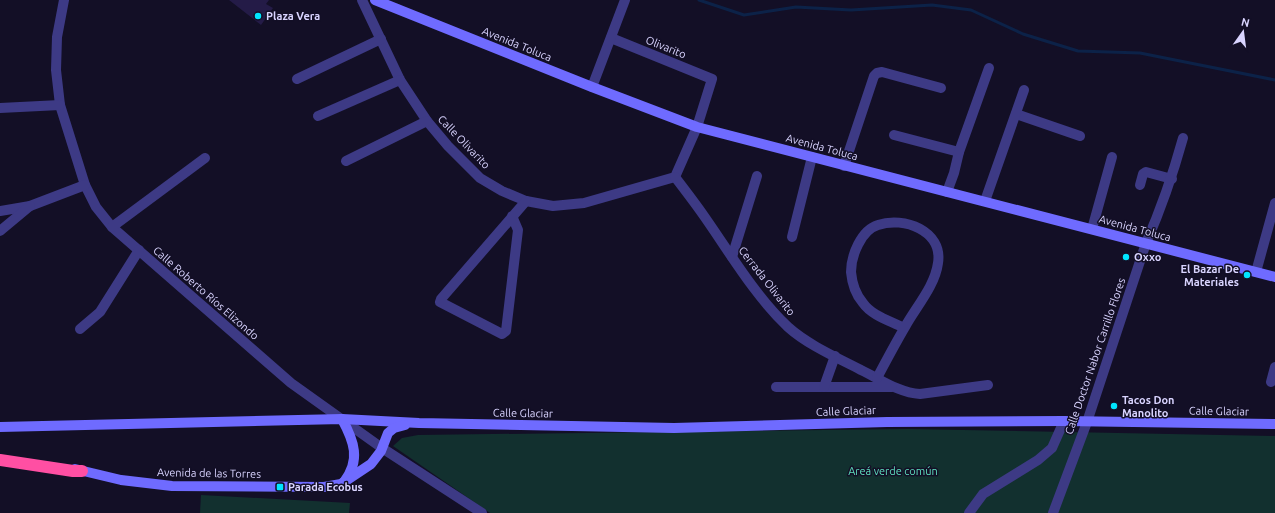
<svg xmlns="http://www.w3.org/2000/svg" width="1275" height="513" viewBox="0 0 1275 513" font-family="Ubuntu,sans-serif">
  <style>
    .green { fill: #12302f }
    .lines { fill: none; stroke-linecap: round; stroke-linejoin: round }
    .stream { stroke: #0c2248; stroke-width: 3 }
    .building { fill: #241b47 }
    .street { stroke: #3d3a85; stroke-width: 10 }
    .secondary { stroke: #6f6bff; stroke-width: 10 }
    .highway { stroke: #ff4fa3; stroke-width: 12 }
    .poi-dot { fill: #00e5ff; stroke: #130f26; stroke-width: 1.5 }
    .labels { text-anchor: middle; stroke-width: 3; stroke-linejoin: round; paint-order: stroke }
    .poi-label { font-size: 11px; font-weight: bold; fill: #d9d4ff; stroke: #130f26; text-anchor: start }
    .street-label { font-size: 11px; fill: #d9d4ff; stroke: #130f26 }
    .park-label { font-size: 11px; fill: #5fe0c0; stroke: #130f26 }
  </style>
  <rect width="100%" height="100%" fill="#130f26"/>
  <g class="green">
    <path d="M908,429L1275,436V513H490L393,446L402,438L418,435Z"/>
    <path d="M201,495L350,503L349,513H200Z"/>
  </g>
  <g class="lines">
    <path class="stream" d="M699,0L744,15L796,7L851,10L932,5L971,10L1023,34L1078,51L1140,53L1275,80"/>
  </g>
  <path class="building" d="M229,0H269L266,4L273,8L261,25Z"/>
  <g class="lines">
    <g class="street">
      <path d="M64,0L57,37L56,70L60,105L85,185L96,207L112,227L291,383L382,448L482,513"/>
      <path d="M362,0L400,80L427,121L448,146L480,178L502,191L526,201L553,206L584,203L675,177L697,127L712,79L611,38"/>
      <path d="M297,79L381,39"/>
      <path d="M592,87L625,0"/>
      <path d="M0,108L60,105"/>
      <path d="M1016,114L1080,136"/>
      <path d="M318,116L400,80"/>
      <path d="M894,135L959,152"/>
      <path d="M346,161L427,121"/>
      <path d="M844,166L874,76L877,73L882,72L941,88"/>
      <path d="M675,177C685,190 695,203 704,216C730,253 755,296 788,327C808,345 838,358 861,370C880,379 899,393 920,394L988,385"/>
      <path d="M1140,185L1143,174L1146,172L1172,179"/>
      <path d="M947,192L954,173L959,152L989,68"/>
      <path d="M985,201L1024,90"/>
      <path d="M0,211L30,206L85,185"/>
      <path d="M512,216L518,230L506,331L502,334L440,302L441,299L526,201"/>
      <path d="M112,227L205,158"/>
      <path d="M1092,229L1112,157"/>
      <path d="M0,231L30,206"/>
      <path d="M792,237L812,157"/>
      <path d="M732,257L757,176"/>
      <path d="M1256,272L1275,203"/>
      <path d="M80,329L100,312L139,250"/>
      <path d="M877,378C886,361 895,344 905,327C916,307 935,286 938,263C943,231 904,216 878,225C861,230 851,256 851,272C852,283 856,295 863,303C872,316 891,321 904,328"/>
      <path d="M1271,382L1275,367"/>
      <path d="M776,387H892"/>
      <path d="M824,387L835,356"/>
      <path d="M969,513L983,494L1038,460L1052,448L1064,421"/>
      <path d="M1053,513L1087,422L1146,243C1161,209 1173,174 1183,138"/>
    </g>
    <g class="secondary">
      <path d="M375,0L592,87L697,127L1275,277"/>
      <path d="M342,419C354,441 361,460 344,482"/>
      <path d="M0,427L342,419L419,423L674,428L887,422L1064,421L1275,424"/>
      <path d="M75,469L121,480L172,486L324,487L341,484L371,464L381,451L388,433L394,428L405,425"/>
    </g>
    <path class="highway" d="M0,460L73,471H82"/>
  </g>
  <g class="poi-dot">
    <circle cx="258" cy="16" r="4"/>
    <circle cx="1126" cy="257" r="4"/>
    <circle cx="1247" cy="275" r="4"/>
    <circle cx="1114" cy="406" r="4"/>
    <rect x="276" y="483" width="8" height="8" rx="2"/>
  </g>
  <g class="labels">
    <g class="poi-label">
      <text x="266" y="20">Plaza Vera</text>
      <text x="1134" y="261">Oxxo</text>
      <text x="1239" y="273" text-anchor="end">El Bazar De<tspan x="1239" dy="13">Materiales</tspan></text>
      <text x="1122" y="404">Tacos Don<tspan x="1122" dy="13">Manolito</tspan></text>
      <text x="288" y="491">Parada Ecobus</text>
    </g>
    <g class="street-label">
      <text transform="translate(517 44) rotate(22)" y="4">Avenida Toluca</text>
      <text transform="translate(666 47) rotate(22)" y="4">Olivarito</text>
      <text transform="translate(464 142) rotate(46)" y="4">Calle Olivarito</text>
      <text transform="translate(822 147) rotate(15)" y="4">Avenida Toluca</text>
      <text transform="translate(1135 228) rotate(15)" y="4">Avenida Toluca</text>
      <text transform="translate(767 281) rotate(52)" y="4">Cerrada Olivarito</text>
      <text transform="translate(206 293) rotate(41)" y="4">Calle Roberto Ríos Elizondo</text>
      <text transform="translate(1095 356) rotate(-71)" y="4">Calle Doctor Nabor Carrillo Flores</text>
      <text transform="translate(846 411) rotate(-2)" y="4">Calle Glaciar</text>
      <text transform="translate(1219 411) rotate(1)" y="4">Calle Glaciar</text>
      <text transform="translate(523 413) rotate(1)" y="4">Calle Glaciar</text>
      <text transform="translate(209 473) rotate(1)" y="4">Avenida de las Torres</text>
    </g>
    <g class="park-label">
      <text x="893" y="475">Areá verde común</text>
    </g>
  </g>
  <g transform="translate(1243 32) rotate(14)" stroke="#130f26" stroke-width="3" paint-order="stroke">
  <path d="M0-3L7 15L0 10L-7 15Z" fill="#d9d4ff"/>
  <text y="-6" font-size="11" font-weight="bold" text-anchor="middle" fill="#d9d4ff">N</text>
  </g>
</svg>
